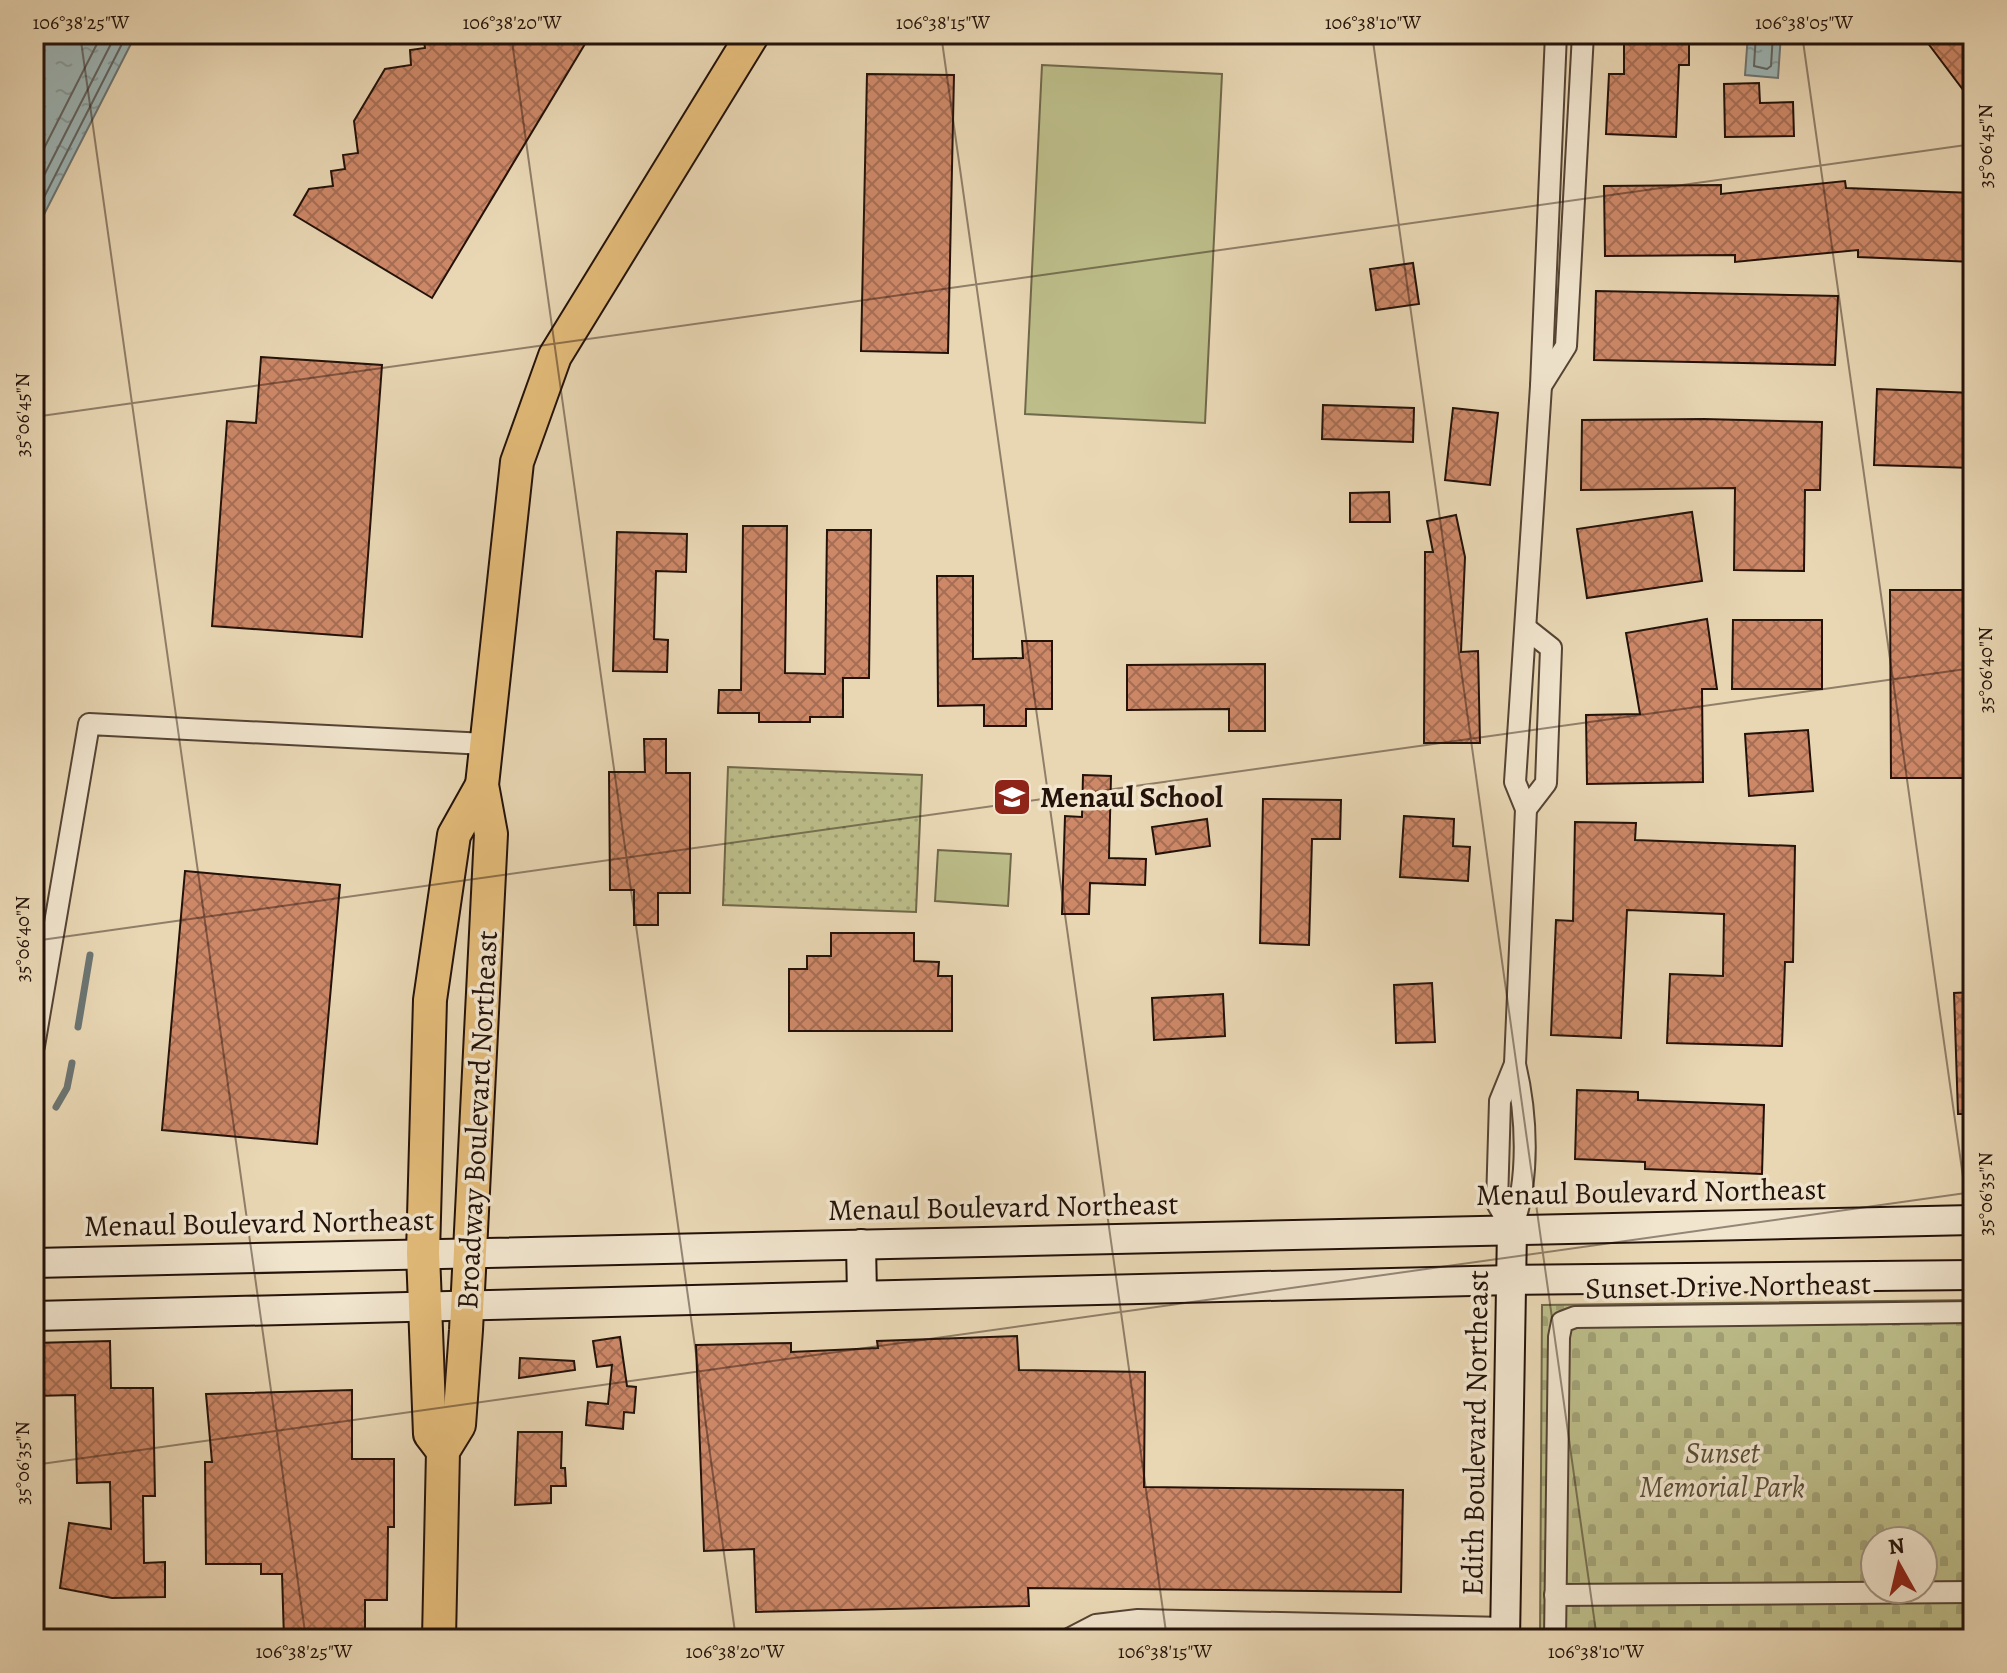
<svg xmlns="http://www.w3.org/2000/svg" width="2007" height="1673" viewBox="0 0 2007 1673" font-family="Alegreya,serif">
  <style>
    .grass { fill: url(#grass-dots); stroke: #70684a; stroke-width: 2 }
    .cemetery { fill: url(#cemetery-stones); stroke: #70684a; stroke-width: 2; fill-rule: evenodd }
    .park { fill: #bcbd89; stroke: #70684a; stroke-width: 2 }
    .water { fill: url(#water-ripples); stroke: #6c7573; stroke-width: 2 }
    .lines { fill: none; stroke-linecap: round; stroke-linejoin: round }
    .shore { stroke: #606462; stroke-width: 2 }
    .stream { stroke: #6c7573; stroke-width: 7 }
    .building { fill: url(#building-cross-hatch); stroke: #23120a; stroke-width: 2 }
    .street-casing { stroke: #544334; stroke-width: 24 }
    .secondary-casing { stroke: #23120a; stroke-width: 32 }
    .primary-casing { stroke: #23120a; stroke-width: 36 }
    .street { stroke: #f1e5ce; stroke-width: 20 }
    .secondary { stroke: #f1e5ce; stroke-width: 28 }
    .primary { stroke: #e4bc7a; stroke-width: 32 }
    .ticks { fill: none; stroke: #23120a; stroke-width: 2; stroke-opacity: 0.45 }
    .labels { text-anchor: middle; stroke-width: 7; stroke-linejoin: round; paint-order: stroke }
    .poi-label { font-size: 30px; font-weight: bold; fill: #23120a; stroke: #f1e5ce; text-anchor: start }
    .street-label { font-size: 30px; fill: #23120a; stroke: #f1e5ce }
    .park-label { font-size: 30px; font-style: italic; fill: #594e36; stroke: #f1e5ce }
    .neatline { fill: none; stroke: #23120a; stroke-width: 3 }
    .ticks-label { font-size: 20px; text-anchor: middle; fill: #23120a }
  </style>
  <defs>
    <pattern id="grass-dots" width="8" height="8" patternUnits="userSpaceOnUse" patternTransform="scale(2)"><rect width="8" height="8" fill="#bcbd89"/><path d="M2 2h.1M6 6h.1" fill="none" stroke="#a1a175" stroke-width="1.8" stroke-linecap="round"/></pattern>
    <pattern id="cemetery-stones" width="16" height="16" patternUnits="userSpaceOnUse" patternTransform="scale(2)"><rect width="16" height="16" fill="#bcbd89"/><path d="M2 7V4a2 2 0 0 1 4 0v3zM10 15v-3a2 2 0 0 1 4 0v3z" fill="#a1a175"/></pattern>
    <pattern id="water-ripples" width="26" height="14" patternUnits="userSpaceOnUse" patternTransform="scale(2)"><rect width="26" height="14" fill="#9db7b9"/><path d="M2 4q2-2 4 0t4 0M15 11q2-2 4 0t4 0" fill="none" stroke="#879c9e"/></pattern>
    <pattern id="building-cross-hatch" width="8" height="8" patternUnits="userSpaceOnUse" patternTransform="scale(2)"><rect width="8" height="8" fill="#cd8868"/><path d="M0 0l8 8M0 8l8-8" fill="none" stroke="#a66e54"/></pattern>
  </defs>
  <rect width="100%" height="100%" fill="#e9d7b4"/>
  <filter id="stains"><feTurbulence type="fractalNoise" baseFrequency=".0025" numOctaves="4"/><feColorMatrix values="0 0 0 0 .2 0 0 0 0 .09 0 0 0 0 .02 0 0 0 .5 -.17"/></filter>
  <radialGradient id="worn" r=".72"><stop offset=".6" stop-color="#630" stop-opacity="0"/><stop offset="1" stop-color="#630" stop-opacity=".3"/></radialGradient>
  <path class="grass" d="M728,767L922,775L916,912L723,905Z"/>
  <path class="cemetery" d="M1973,1300V1639H1540L1542,1305ZM1875,1541H1923V1589H1875Z"/>
  <g class="park">
    <path d="M1042,65L1222,74L1205,423L1025,414Z"/>
    <path d="M938,850L1011,854L1008,906L935,901Z"/>
  </g>
  <g class="water">
    <path d="M34,34H136L34,234Z"/>
    <path d="M1748,34H1781L1778,78L1745,75Z"/>
  </g>
  <g class="lines">
    <g class="shore">
      <path d="M1756,34L1754,66L1767,69L1771,66L1773,34"/>
      <path d="M34,168L102,34"/>
      <path d="M34,195L116,34"/>
      <path d="M34,217L127,34"/>
    </g>
    <g class="stream">
      <path d="M78,1027L90,955"/>
      <path d="M56,1107L67,1088L72,1063"/>
    </g>
  </g>
  <g class="building">
    <path d="M423,34H591L432,298L294,215L309,189L333,186L331,171L345,169L343,155L358,153L354,121L385,69L411,65L410,50L425,48Z"/>
    <path d="M1624,34H1689V65H1679L1676,137L1606,134L1609,74H1624Z"/>
    <path d="M1921,34H1973V103Z"/>
    <path d="M867,74L954,75L948,353L861,351Z"/>
    <path d="M1759,83L1760,103L1793,102L1794,136L1725,137L1724,84Z"/>
    <path d="M1845,181L1846,188L1973,193V262L1858,257V250L1735,262V255L1605,256L1604,186L1721,185V194Z"/>
    <path d="M1413,263L1419,304L1376,310L1370,269Z"/>
    <path d="M1596,291L1838,296L1835,365L1594,360Z"/>
    <path d="M261,357L382,365L362,637L212,626L227,421L256,423Z"/>
    <path d="M1877,389L1973,393V468L1874,465Z"/>
    <path d="M1323,405L1414,408L1413,442L1322,439Z"/>
    <path d="M1453,408L1498,413L1490,485L1445,480Z"/>
    <path d="M1704,419L1822,422L1820,490H1805L1804,571L1734,570L1735,488L1581,490L1582,420Z"/>
    <path d="M1389,492L1390,522H1350V493Z"/>
    <path d="M1692,512L1702,581L1587,598L1577,529Z"/>
    <path d="M1456,515L1465,557L1461,652L1478,651L1480,743H1424L1425,552H1433L1427,521Z"/>
    <path d="M743,526H787L785,673L825,674L827,530H871L869,678H843V717H810V722H759V713H718L719,690H741Z"/>
    <path d="M617,532L687,534L686,572L656,571L654,639L668,640L667,672L613,671Z"/>
    <path d="M937,576H973V659L1023,658L1022,641H1052V709H1026V726H984V705L938,706Z"/>
    <path d="M1890,590H1973V778H1891Z"/>
    <path d="M1707,619L1717,689H1702L1703,782L1587,784L1586,715L1640,714L1626,633Z"/>
    <path d="M1733,620H1822V689H1732Z"/>
    <path d="M1265,664V731H1229V709L1127,710V665Z"/>
    <path d="M1808,730L1813,791L1749,796L1745,734Z"/>
    <path d="M644,739H666V773H690V893H658V925H634V890H610L609,772H645Z"/>
    <path d="M1083,775L1111,776L1109,858L1146,859L1145,885L1090,883L1089,914H1062L1065,816L1082,817Z"/>
    <path d="M1263,799L1341,800L1340,839H1312L1309,945L1260,943Z"/>
    <path d="M1404,816L1454,819L1453,846L1470,847L1468,881L1400,877Z"/>
    <path d="M1207,819L1210,846L1156,854L1152,827Z"/>
    <path d="M1575,822L1636,823L1635,840L1795,846L1793,962H1785L1782,1046L1667,1043L1670,974L1723,976L1724,914L1627,910L1621,1038L1551,1035L1556,920L1573,921Z"/>
    <path d="M185,871L340,885L317,1144L162,1130Z"/>
    <path d="M831,933H914V961L939,962L938,976H952V1031H789V969H807V956H831Z"/>
    <path d="M1432,983L1435,1042L1396,1043L1394,985Z"/>
    <path d="M1973,992V1114H1958L1954,993Z"/>
    <path d="M1223,994L1225,1036L1154,1040L1152,998Z"/>
    <path d="M1577,1090L1638,1092V1100L1764,1105L1762,1174L1645,1169V1162L1575,1159Z"/>
    <path d="M1017,1336L1019,1370L1145,1372L1144,1487L1403,1490L1401,1592L1028,1588L1029,1606L756,1612L754,1549L704,1551L696,1345L791,1343V1352L878,1348L877,1341Z"/>
    <path d="M620,1337L627,1386L636,1387L634,1413L624,1412L623,1429L586,1425L588,1402L608,1404L612,1365L597,1367L593,1341Z"/>
    <path d="M110,1341L111,1388H153L155,1496H143L144,1563L165,1562V1597L112,1598L60,1588L69,1523L111,1529L110,1482L77,1483L75,1395L34,1396V1343Z"/>
    <path d="M520,1358L574,1361L575,1370L519,1378Z"/>
    <path d="M352,1390V1459H394V1527H388L387,1600H365V1639H284L282,1574H261V1564H206L205,1462H212L206,1394Z"/>
    <path d="M518,1432H562L561,1468H565L566,1486H551V1503L515,1505Z"/>
  </g>
  <g class="lines">
    <g class="street-casing">
      <g id="street">
        <path d="M1541,386L1566,346L1583,34"/>
        <path d="M1526,809L1546,783L1551,648L1527,629"/>
        <path d="M34,1046L89,724L486,744"/>
        <path d="M1512,1229C1530,1179 1527,1115 1515,1064L1526,809L1515,782L1541,386L1556,34"/>
        <path d="M1512,1229L1497,1203L1500,1101L1515,1064"/>
        <path d="M1555,1595L1973,1592"/>
        <path d="M1069,1639L1096,1625L1138,1620L1505,1628"/>
        <path d="M1555,1639L1559,1337L1562,1322L1575,1317L1973,1312"/>
      </g>
    </g>
    <g class="secondary-casing">
      <g id="secondary">
        <path d="M861,1244L862,1295"/>
        <path d="M34,1263L1973,1220"/>
        <path d="M34,1316L1512,1280L1973,1275"/>
        <path d="M1505,1639L1512,1229"/>
      </g>
    </g>
    <g class="primary-casing">
      <g id="primary">
        <path d="M443,1451L430,1434L423,1253L430,1000L454,835L482,785"/>
        <path d="M439,1639L443,1451L459,1425L466,1330L491,834L482,785L517,462L555,356L753,34"/>
      </g>
    </g>
    <use href="#street" class="street"/>
    <use href="#secondary" class="secondary"/>
    <use href="#primary" class="primary"/>
  </g>
  <path class="ticks" d="M80,34L306,1639M511,34L736,1639M941,34L1167,1639M1372,34L1597,1639M1802,34L1973,1248M34,417L1973,144M34,941L1973,668M34,1465L1973,1192"/>
  <defs>
    <g id="school-square" transform="scale(2)"><rect x="-9" y="-9" width="18" height="18" rx="4" fill="#8f2418" stroke="#f1e5ce"/><path d="M0-5L7-2L0 1L-7-2ZM-4 1L0 2.5L4 1V4Q0 6-4 4Z" fill="#fff"/></g>
  </defs>
  <g fill-rule="evenodd">
    <use href="#school-square" x="1012" y="797"/>
  </g>
  <g class="labels">
    <g class="poi-label">
      <text x="1040" y="807">Menaul School</text>
    </g>
    <g class="street-label">
      <text transform="translate(477 1120) rotate(-87)" y="10">Broadway Boulevard Northeast</text>
      <text transform="translate(1651 1192) rotate(-1)" y="10">Menaul Boulevard Northeast</text>
      <text transform="translate(1003 1207) rotate(-1)" y="10">Menaul Boulevard Northeast</text>
      <text transform="translate(259 1223) rotate(-1)" y="10">Menaul Boulevard Northeast</text>
      <text transform="translate(1728 1286) rotate(-1)" y="10">Sunset Drive Northeast</text>
      <text transform="translate(1475 1433) rotate(-89)" y="10">Edith Boulevard Northeast</text>
    </g>
    <g class="park-label">
      <text x="1722" y="1463">Sunset<tspan x="1722" dy="34">Memorial Park</tspan></text>
    </g>
  </g>
  <rect width="2007" height="1673" fill="none" stroke="#e9d7b4" stroke-width="88"/>
  <g transform="translate(1899 1565) rotate(352)"><circle r="38" fill="#f1e5ce" stroke="#9f9180" stroke-width="2"/>
  <path d="M0-6L14 30L0 20L-14 30Z" fill="#8f2418"/>
  <text y="-12" font-size="22" font-weight="bold" text-anchor="middle" fill="#23120a">N</text>
  </g>
  <rect x="44" y="44" width="1919" height="1585" class="neatline"/>
  <g class="ticks-label">
    <text x="81" y="29">106°38'25"W</text>
    <text x="512" y="29">106°38'20"W</text>
    <text x="943" y="29">106°38'15"W</text>
    <text x="1373" y="29">106°38'10"W</text>
    <text x="1804" y="29">106°38'05"W</text>
    <text transform="translate(1985 146) rotate(-90)" y="7">35°06'45"N</text>
    <text transform="translate(22 415) rotate(-90)" y="7">35°06'45"N</text>
    <text transform="translate(1985 670) rotate(-90)" y="7">35°06'40"N</text>
    <text transform="translate(22 939) rotate(-90)" y="7">35°06'40"N</text>
    <text transform="translate(1985 1194) rotate(-90)" y="7">35°06'35"N</text>
    <text transform="translate(22 1463) rotate(-90)" y="7">35°06'35"N</text>
    <text x="304" y="1658">106°38'25"W</text>
    <text x="735" y="1658">106°38'20"W</text>
    <text x="1165" y="1658">106°38'15"W</text>
    <text x="1596" y="1658">106°38'10"W</text>
  </g>
  <rect width="100%" height="100%" filter="url(#stains)"/>
  <rect width="100%" height="100%" fill="url(#worn)"/>
</svg>
